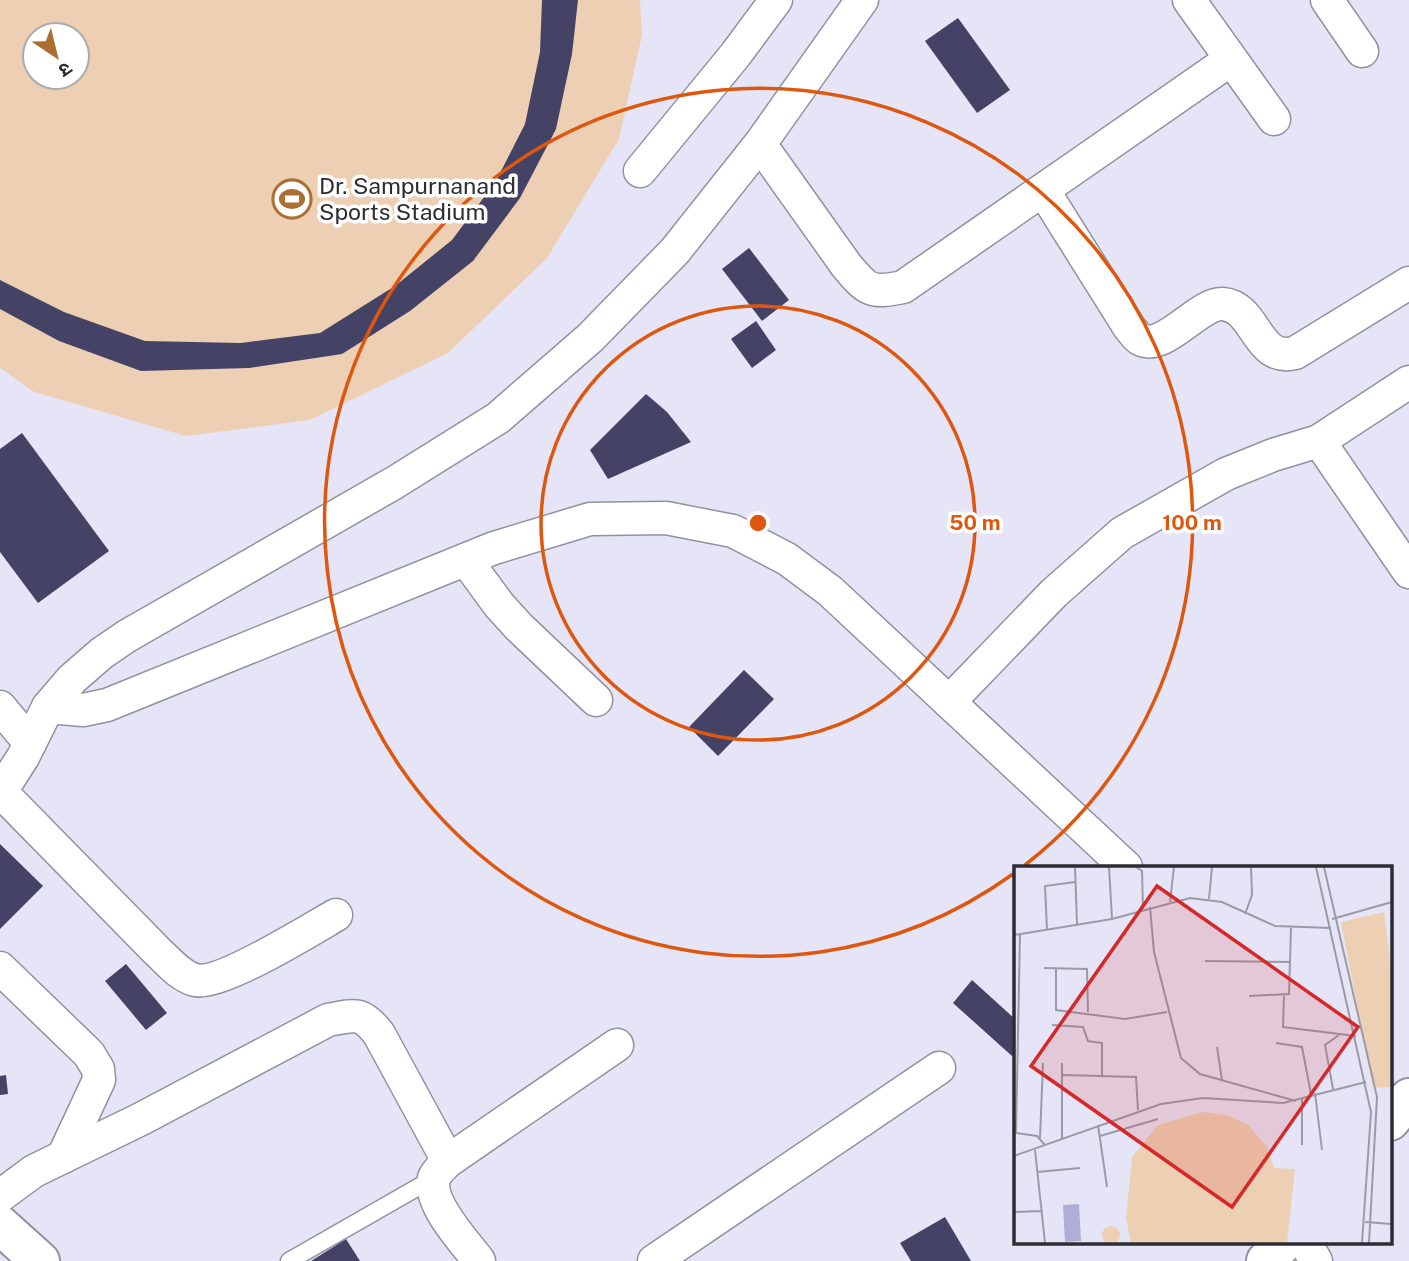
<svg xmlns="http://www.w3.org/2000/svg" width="1409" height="1261" viewBox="0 0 1409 1261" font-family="'Public Sans','Noto Sans Devanagari',sans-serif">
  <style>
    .green { fill: #edcfb4; fill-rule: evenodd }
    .building { fill: #454365 }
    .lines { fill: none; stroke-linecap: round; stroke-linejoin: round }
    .service-casing { stroke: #9191a1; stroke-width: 19 }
    .minor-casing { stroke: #9191a1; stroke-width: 35 }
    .tertiary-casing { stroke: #9191a1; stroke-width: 42 }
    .primary-casing { stroke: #9191a1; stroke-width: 42 }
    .service { stroke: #fff; stroke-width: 16 }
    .minor { stroke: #fff; stroke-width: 32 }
    .tertiary { stroke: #fff; stroke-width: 38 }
    .primary { stroke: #fff; stroke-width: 38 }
    .ring { fill: none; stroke: #df570e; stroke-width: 3.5 }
    .labels { text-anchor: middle; stroke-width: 7; stroke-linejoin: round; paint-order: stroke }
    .poi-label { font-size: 23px; fill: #2c2c32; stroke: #fff; text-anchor: start }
    .inset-road { fill: none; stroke: #9b9ba8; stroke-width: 2 }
    .view { fill: #d62828; fill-opacity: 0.15; stroke: #d62828; stroke-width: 3.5 }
    .inset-edge { fill: none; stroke: #2c2c32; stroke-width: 3.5 }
    .centre { fill: #df570e; stroke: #fff; stroke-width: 3.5 }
    .ring-label { font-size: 21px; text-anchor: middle; font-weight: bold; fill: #df570e; stroke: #fff; stroke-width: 7; stroke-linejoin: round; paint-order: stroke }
  </style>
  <rect width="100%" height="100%" fill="#e5e5f7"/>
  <path class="green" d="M0,0H640L642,35L619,139L547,258L448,353L310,420L186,436L34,392L0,368ZM35,35H77V77H35Z"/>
  <g class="building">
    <path d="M542,0H578L572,54L556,129L520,198L473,261L410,311L342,354L249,368L141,371L59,341L0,309V280L64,312L145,341L241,343L320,333L395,286L452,240L496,181L525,124L540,52Z"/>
    <path d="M958,18L1010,90L977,113L925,41Z"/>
    <path d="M749,248L789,300L762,321L722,269Z"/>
    <path d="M756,321L776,350L752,368L731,339Z"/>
    <path d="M646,394L667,412L691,442L608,479L590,450Z"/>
    <path d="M22,433L109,551L38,603L0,552V449Z"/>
    <path d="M744,670L774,699L718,756L689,727Z"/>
    <path d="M0,844L43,886L0,929Z"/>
    <path d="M126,964L167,1013L146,1030L105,981Z"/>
    <path d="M972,980L1015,1019V1052L1012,1056L953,1003Z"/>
    <path d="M6,1075L8,1094L0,1095V1076Z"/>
    <path d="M945,1217L971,1261H911L900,1243Z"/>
    <path d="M346,1239L360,1261H311Z"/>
  </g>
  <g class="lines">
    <g class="service-casing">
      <path id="service" d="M289,1261L434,1178"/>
    </g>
    <g class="minor-casing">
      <g id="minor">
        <path d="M1189,0L1274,119"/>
        <path d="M1327,0L1362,51"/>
        <path d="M760,144L846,265C867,290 870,294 903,287L1230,60"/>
        <path d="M640,171L736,54L776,0"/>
        <path d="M1043,190L1129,327C1132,330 1136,337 1140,339C1164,353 1199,302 1223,304C1257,307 1256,363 1295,353L1409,283"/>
        <path d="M1319,441L1409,572"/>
        <path d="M466,560L499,605L519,627L596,700"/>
        <path d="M949,702L1054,593L1122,533L1226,474L1273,455L1319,441L1409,382"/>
        <path d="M0,707L30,743"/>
        <path d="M48,707L83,710L107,705L494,548L590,519L666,518L733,531L787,559L830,591L1126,867"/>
        <path d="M1,792L157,951C168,961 180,976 195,980C220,986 310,930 336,915"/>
        <path d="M0,793L23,757L48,707L72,679L102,653L127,636L394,483L498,418L590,338L675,251L760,144L862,0"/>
        <path d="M0,968L89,1054L98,1069L99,1080L63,1157"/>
        <path d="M0,1196L34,1171L141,1119L328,1020C355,1015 361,1011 379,1034L448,1161"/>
        <path d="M1305,1242L1316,1261"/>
        <path d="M479,1261C465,1242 427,1203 434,1178C437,1171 443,1166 448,1161L617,1045"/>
        <path d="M654,1261L939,1068"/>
      </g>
    </g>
    <g class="tertiary-casing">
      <g id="tertiary">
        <path d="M1390,1121L1409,1098"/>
        <path d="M1266,1261L1284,1242"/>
      </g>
    </g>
    <g class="primary-casing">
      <path id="primary" d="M0,1225L40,1261"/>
    </g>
    <use href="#service" class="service"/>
    <use href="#minor" class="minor"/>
    <use href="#tertiary" class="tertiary"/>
    <use href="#primary" class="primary"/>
  </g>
  <g class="ring">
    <circle cx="758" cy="523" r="217"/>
    <path d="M1013 874A434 434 0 1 1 1025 865"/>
  </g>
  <defs>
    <g id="stadium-ring" transform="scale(2.0125)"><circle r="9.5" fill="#fff" stroke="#ab6f32" stroke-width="1.5"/><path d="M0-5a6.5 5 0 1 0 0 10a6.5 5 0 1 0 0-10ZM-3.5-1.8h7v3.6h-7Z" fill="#ab6f32"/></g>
  </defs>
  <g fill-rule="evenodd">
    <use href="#stadium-ring" x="292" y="199"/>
  </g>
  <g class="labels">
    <g class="poi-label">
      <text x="319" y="194">Dr. Sampurnanand<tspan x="319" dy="26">Sports Stadium</tspan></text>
    </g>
  </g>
  <g transform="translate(1014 866)">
    <rect width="378" height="378" fill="#e5e5f7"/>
    <path d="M370,46L378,109V221L359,222L327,56ZM189,246L216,250L235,260L253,281L260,302L281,303L273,377H117L112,352L118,291L144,259ZM88 369a9 9 0 1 1 18 0a9 9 0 1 1-18 0Z" fill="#edcfb4"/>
    <path d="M65,338L67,375L51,376L49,339Z" fill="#afafd6"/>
    <path class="inset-road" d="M61,1L63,58M95,1L98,53M122,1L128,5L129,43M302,1L357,246L348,377M310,1L363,231L355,377M195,33L198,1M156,36L160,1M136,41L140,86L167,192L186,208L282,235M231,48L238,29L237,1M318,53L378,36M33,64L31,20L61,16M6,68L2,267L23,270L31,279M0,69L98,53L176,32L208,36L261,60L317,62M191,95L276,96M30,102L73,103L74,146M42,102V144L111,153L153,146M235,130L275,128L277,62M270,130L269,161L342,170M38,159L69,161L74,175L88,177V209M262,177L288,181L297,228M203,181L208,214M49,209L122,211L124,244M319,223L311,179L325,169M301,227L308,284M84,259L93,321M86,270L144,253M26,272L29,197M48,274V197M288,279V232M21,284L31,377M0,290L147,238L189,232L269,237L352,216M23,306L66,302M0,346L27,345M351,356L378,358"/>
    <path class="view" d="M143,20L344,161L218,341L17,200Z"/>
    <rect width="378" height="378" class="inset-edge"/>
  </g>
  <circle cx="758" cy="523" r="10" class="centre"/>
  <g class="ring-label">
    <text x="975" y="530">50 m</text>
    <text x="1192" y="530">100 m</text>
  </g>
  <g transform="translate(56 56) rotate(145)"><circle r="33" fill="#ffffff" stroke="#ababad" stroke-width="2"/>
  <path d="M0-5L12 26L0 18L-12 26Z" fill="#ab6f32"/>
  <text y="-10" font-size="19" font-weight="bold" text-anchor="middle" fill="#2c2c32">उ</text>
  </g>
</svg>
